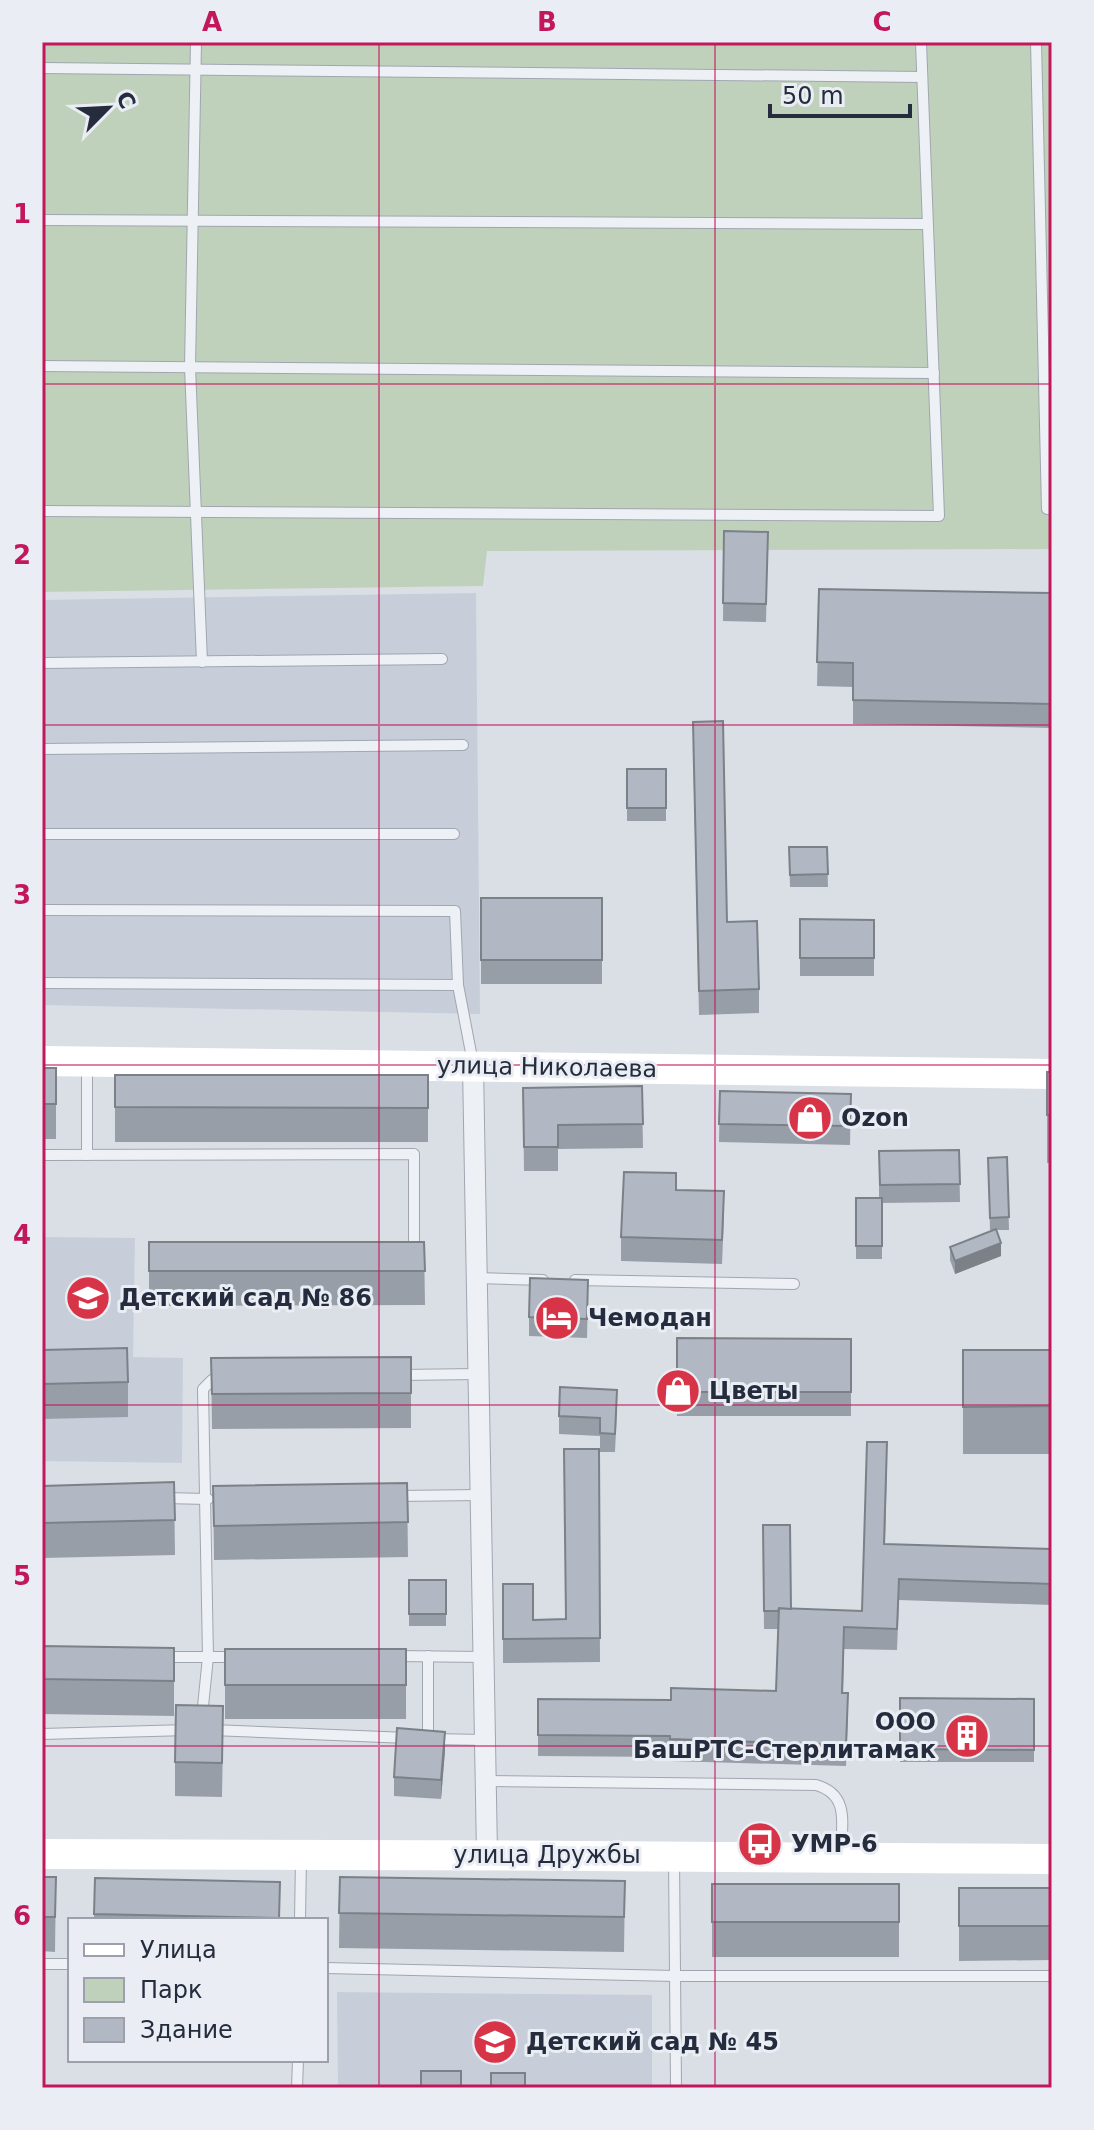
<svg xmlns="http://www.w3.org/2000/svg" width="1094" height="2130" viewBox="0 0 1094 2130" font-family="'DejaVu Sans',sans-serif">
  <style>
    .built { fill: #c8ced9 }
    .green { fill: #c0d1bb }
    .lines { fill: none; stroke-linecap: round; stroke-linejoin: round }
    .lane-casing { stroke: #a0a6b0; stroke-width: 12 }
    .street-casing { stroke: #a0a6b0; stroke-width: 22 }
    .lane { stroke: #edf0f5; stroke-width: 10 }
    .street { stroke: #edf0f5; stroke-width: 20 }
    .secondary { stroke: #fff; stroke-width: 30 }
    .wall { fill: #989ea8 }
    .shaded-wall { fill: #7c8188 }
    .building { fill: #b1b8c3; stroke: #7c8188; stroke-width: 2 }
    .grid { fill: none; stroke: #c2185b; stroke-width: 2; stroke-opacity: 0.55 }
    .labels { text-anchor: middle; stroke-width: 6; stroke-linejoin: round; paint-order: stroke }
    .street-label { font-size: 24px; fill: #242c3d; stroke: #eaeef4 }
    .poi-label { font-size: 24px; font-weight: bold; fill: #242c3d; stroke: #eaeef4; text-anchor: start }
    .neatline { fill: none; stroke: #c2185b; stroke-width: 3 }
    .grid-label { font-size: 26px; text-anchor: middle; font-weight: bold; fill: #c2185b }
  </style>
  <rect width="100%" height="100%" fill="#dadfe6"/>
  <g class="built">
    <path d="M476,593L480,1014L42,1005V600Z"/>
    <path d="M42,1237L135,1238L133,1357L183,1358L182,1463L42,1461Z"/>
    <path d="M337,1992L652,1995V2088H338Z"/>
  </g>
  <path class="green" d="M42,42H1052V549L487,551L483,586L42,592Z"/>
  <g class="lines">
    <g class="lane-casing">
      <g id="lane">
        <path d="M196,42L190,367L202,662"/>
        <path d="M1036,42L1047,509"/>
        <path d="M42,68L922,77"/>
        <path d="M42,220L927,224"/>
        <path d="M42,366L934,373"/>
        <path d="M42,511L939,516L921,42"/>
        <path d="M42,663L442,659"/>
        <path d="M42,749L463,745"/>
        <path d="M42,834H454"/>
        <path d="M42,910L455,911L458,985L473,1063"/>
        <path d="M42,983L458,985"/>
        <path d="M42,1155L414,1154V1256"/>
        <path d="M87,1155V1064"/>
        <path d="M477,1278L543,1280"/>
        <path d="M575,1280L794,1284"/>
        <path d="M399,1375L478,1374"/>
        <path d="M396,1496L480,1495"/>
        <path d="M164,1498L208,1499"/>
        <path d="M396,1656L483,1657"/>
        <path d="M164,1657H236"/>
        <path d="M202,1716L208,1657L203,1389L212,1380L223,1378"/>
        <path d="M212,1730L408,1738"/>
        <path d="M42,1734L188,1730"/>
        <path d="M428,1739V1656"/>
        <path d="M432,1739L485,1740"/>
        <path d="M485,1781L816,1785C851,1795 841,1826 841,1854"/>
        <path d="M674,1857L676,2088"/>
        <path d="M300,1920L301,1858"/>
        <path d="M42,1964H70"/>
        <path d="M326,1968L675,1976H1052"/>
        <path d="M297,2088L298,2060"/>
      </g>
    </g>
    <g class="street-casing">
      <path id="street" d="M473,1066L487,1854"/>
    </g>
    <use href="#lane" class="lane"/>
    <use href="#street" class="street"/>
    <g class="secondary">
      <path d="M42,1061L1052,1074"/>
      <path d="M42,1854C379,1856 715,1855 1052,1859"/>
    </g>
  </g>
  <g class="wall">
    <path d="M724,531L768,532L766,622L723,621Z"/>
    <path d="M819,589L1052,593V728L853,724V687L817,686Z"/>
    <path d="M693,746L727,922L759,989V1013L699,1015Z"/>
    <rect x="627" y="769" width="39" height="52"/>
    <path d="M789,847H827L828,887H790Z"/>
    <rect x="481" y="898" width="121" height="86"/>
    <path d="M800,919L874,920V976H800Z"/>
    <rect x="42" y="1068" width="14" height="71"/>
    <rect x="1047" y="1072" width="5" height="91"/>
    <rect x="115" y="1075" width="313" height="67"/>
    <path d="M642,1086L643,1148L558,1149V1171H524L523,1088Z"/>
    <path d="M720,1091L851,1094L850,1145L719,1142Z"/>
    <path d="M959,1150L960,1202L882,1203V1259H856V1198H879V1151Z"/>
    <path d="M1007,1157L1009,1230H996L1001,1256L955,1274L950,1260V1247L994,1230H990L988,1158Z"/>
    <path d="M676,1190L724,1216L722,1264L621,1261V1237Z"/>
    <path d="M149,1242H424L425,1305L149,1306Z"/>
    <path d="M588,1298L587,1338L529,1336V1317Z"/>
    <path d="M677,1338L851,1339V1416H677Z"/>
    <path d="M42,1350L128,1382V1417L42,1419Z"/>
    <rect x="963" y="1350" width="89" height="104"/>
    <path d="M411,1357V1428L212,1429L211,1358Z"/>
    <path d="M617,1409L615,1452H600V1436L559,1434V1416Z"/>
    <path d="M599,1449L600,1662L503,1663V1584L533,1620L565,1619Z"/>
    <path d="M887,1463L885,1544L1052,1549V1605L899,1600L897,1650L844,1649L843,1693L848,1715L846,1766L670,1761V1757L538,1756V1699L671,1700L776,1691L778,1629H764L763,1525L791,1609L862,1611Z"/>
    <path d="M174,1482L175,1555L42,1558V1486Z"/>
    <path d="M407,1483L408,1557L214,1560L213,1486Z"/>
    <rect x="409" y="1580" width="37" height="46"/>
    <path d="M42,1646L174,1648V1716L42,1714Z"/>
    <rect x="225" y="1649" width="181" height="70"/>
    <path d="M900,1698L1034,1699V1762H900Z"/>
    <path d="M223,1740L222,1797L175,1796V1762Z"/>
    <path d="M445,1750L441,1799L394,1796V1777Z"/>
    <path d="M42,1877H56L55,1952L42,1951Z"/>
    <path d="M340,1877L625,1881L624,1952L339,1948Z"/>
    <path d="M95,1878L280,1882V1920H94Z"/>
    <rect x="712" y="1884" width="187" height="73"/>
    <path d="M959,1888H1052V1960L959,1961Z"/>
  </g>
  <g class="shaded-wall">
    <path d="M1001,1243V1256L955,1274V1261Z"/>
    <path d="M445,1732V1750L441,1799V1780Z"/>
  </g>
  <g class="building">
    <path d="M724,531L768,532L766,604L723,603Z"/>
    <path d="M819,589L1052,593V704L853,700V663L817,662Z"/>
    <path d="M723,721L727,922L757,921L759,989L699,991L693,722Z"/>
    <rect x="627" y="769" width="39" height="39"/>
    <path d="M789,847H827L828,874L790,875Z"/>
    <rect x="481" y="898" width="121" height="62"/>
    <path d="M800,919L874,920V958H800Z"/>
    <rect x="42" y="1068" width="14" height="36"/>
    <rect x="1047" y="1072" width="5" height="43"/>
    <path d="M115,1075H428V1108L115,1107Z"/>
    <path d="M642,1086L643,1124L558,1125V1147H524L523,1088Z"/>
    <path d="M720,1091L851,1094L850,1126L719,1124Z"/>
    <path d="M959,1150L960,1184L880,1185L879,1151Z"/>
    <path d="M1007,1157L1009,1217L990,1218L988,1158Z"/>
    <path d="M624,1172L676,1173V1190L724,1191L722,1240L621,1237Z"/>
    <rect x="856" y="1198" width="26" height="48"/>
    <path d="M996,1229L1001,1243L955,1261L950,1247Z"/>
    <path d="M149,1242H424L425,1271H149Z"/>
    <path d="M530,1278L588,1280L587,1319L529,1317Z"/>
    <path d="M677,1338L851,1339V1392H677Z"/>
    <path d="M127,1348L128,1382L42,1384V1350Z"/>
    <path d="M963,1350H1052V1406L963,1407Z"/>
    <path d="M411,1357V1393L212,1394L211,1358Z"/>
    <path d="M560,1387L617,1390L615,1434L600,1433V1418L559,1416Z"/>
    <path d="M867,1442H887L884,1544L1052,1549V1584L899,1579L897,1629L844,1627L842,1693H848L846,1745L670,1739V1736L538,1735V1699L671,1700V1688L776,1691L779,1608L862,1611Z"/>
    <path d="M564,1449H599L600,1638L503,1639V1584H533V1620L566,1619Z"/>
    <path d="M174,1482L175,1520L42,1523V1486Z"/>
    <path d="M407,1483L408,1522L214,1526L213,1486Z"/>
    <path d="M763,1525H790L791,1609L779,1608L778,1611H764Z"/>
    <rect x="409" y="1580" width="37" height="34"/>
    <path d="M42,1646L174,1648V1681L42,1679Z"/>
    <rect x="225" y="1649" width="181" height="36"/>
    <path d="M900,1698L1034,1699V1750L900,1749Z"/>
    <path d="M176,1705L223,1706L222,1763L175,1762Z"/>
    <path d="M397,1728L445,1732L441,1780L394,1777Z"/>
    <path d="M42,1877H56L55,1917H42Z"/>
    <path d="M340,1877L625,1881L624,1917L339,1913Z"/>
    <path d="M95,1878L280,1882L279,1918L94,1914Z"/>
    <rect x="712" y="1884" width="187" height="38"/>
    <rect x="959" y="1888" width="93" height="38"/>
    <rect x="421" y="2071" width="40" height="17"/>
    <rect x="491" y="2073" width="34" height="15"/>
  </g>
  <path class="grid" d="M379,42V2088M715,42V2088M42,384H1052M42,725H1052M42,1065H1052M42,1405H1052M42,1746H1052"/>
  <defs>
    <g id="shop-disc" transform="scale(2.3)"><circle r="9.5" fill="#d73448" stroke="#eaeef4"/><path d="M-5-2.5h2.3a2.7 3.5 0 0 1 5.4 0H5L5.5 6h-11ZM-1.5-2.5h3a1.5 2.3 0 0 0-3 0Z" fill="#fff"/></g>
    <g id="school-disc" transform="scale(2.3)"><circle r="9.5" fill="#d73448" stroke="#eaeef4"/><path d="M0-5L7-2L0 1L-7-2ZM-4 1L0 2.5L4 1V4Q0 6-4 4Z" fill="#fff"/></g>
    <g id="hotel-disc" transform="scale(2.3)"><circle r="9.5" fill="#d73448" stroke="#eaeef4"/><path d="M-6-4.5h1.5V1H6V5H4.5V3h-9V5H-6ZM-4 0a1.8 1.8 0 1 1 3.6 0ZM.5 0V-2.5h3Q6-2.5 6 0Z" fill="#fff"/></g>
    <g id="building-disc" transform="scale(2.3)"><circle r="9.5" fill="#d73448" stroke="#eaeef4"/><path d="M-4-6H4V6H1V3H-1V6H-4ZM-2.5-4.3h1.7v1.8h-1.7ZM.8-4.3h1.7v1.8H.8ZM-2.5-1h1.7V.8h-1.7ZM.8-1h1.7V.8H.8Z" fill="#fff"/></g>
    <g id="bus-disc" transform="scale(2.3)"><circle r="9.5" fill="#d73448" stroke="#eaeef4"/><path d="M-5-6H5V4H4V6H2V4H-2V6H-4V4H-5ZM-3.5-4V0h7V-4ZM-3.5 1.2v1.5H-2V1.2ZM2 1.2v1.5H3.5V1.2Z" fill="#fff"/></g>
  </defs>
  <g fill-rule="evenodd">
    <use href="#shop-disc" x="810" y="1118"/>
    <use href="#school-disc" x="88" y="1298"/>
    <use href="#hotel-disc" x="557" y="1318"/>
    <use href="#shop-disc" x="678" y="1391"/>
    <use href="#building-disc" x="967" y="1736"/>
    <use href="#bus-disc" x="760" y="1844"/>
    <use href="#school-disc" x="495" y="2042"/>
  </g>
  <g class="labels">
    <g class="street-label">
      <text transform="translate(547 1067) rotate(1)" y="8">улица Николаева</text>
      <text x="547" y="1863">улица Дружбы</text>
    </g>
    <g class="poi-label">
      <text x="841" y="1126">Ozon</text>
      <text x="119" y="1306">Детский сад № 86</text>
      <text x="588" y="1326">Чемодан</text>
      <text x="709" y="1399">Цветы</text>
      <text x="936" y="1730" text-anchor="end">ООО<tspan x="936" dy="28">БашРТС-Стерлитамак</tspan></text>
      <text x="791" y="1852">УМР-6</text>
      <text x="526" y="2050">Детский сад № 45</text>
    </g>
  </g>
  <rect width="1094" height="2130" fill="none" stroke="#eaeef4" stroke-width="88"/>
  <rect x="68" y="1918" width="260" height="144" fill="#eaeef4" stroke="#9ba0ab" stroke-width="2"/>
  <rect x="84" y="1944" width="40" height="12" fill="#ffffff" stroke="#9ba0ab" stroke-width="2"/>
  <text x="140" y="1958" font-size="24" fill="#242c3d">Улица</text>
  <rect x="84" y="1978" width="40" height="24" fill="#c0d1bb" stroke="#9ba0ab" stroke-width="2"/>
  <text x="140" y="1998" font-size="24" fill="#242c3d">Парк</text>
  <rect x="84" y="2018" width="40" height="24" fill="#b1b8c3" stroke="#9ba0ab" stroke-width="2"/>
  <text x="140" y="2038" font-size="24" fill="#242c3d">Здание</text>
  <g transform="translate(108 108) rotate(66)" stroke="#eaeef4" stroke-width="6" paint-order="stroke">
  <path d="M0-6L14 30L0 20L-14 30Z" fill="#242c3d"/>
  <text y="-12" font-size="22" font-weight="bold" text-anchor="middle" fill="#242c3d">С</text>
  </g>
  <path d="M770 104v12h140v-12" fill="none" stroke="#242c3d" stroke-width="4"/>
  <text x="782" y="104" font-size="24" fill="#242c3d" stroke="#eaeef4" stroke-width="6" paint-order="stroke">50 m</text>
  <rect x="44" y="44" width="1006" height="2042" class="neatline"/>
  <g class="grid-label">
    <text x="212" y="31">A</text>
    <text x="547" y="31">B</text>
    <text x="882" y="31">C</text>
    <text x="22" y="223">1</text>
    <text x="22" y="564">2</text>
    <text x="22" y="904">3</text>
    <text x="22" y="1244">4</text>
    <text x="22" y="1585">5</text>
    <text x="22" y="1925">6</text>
  </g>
</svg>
